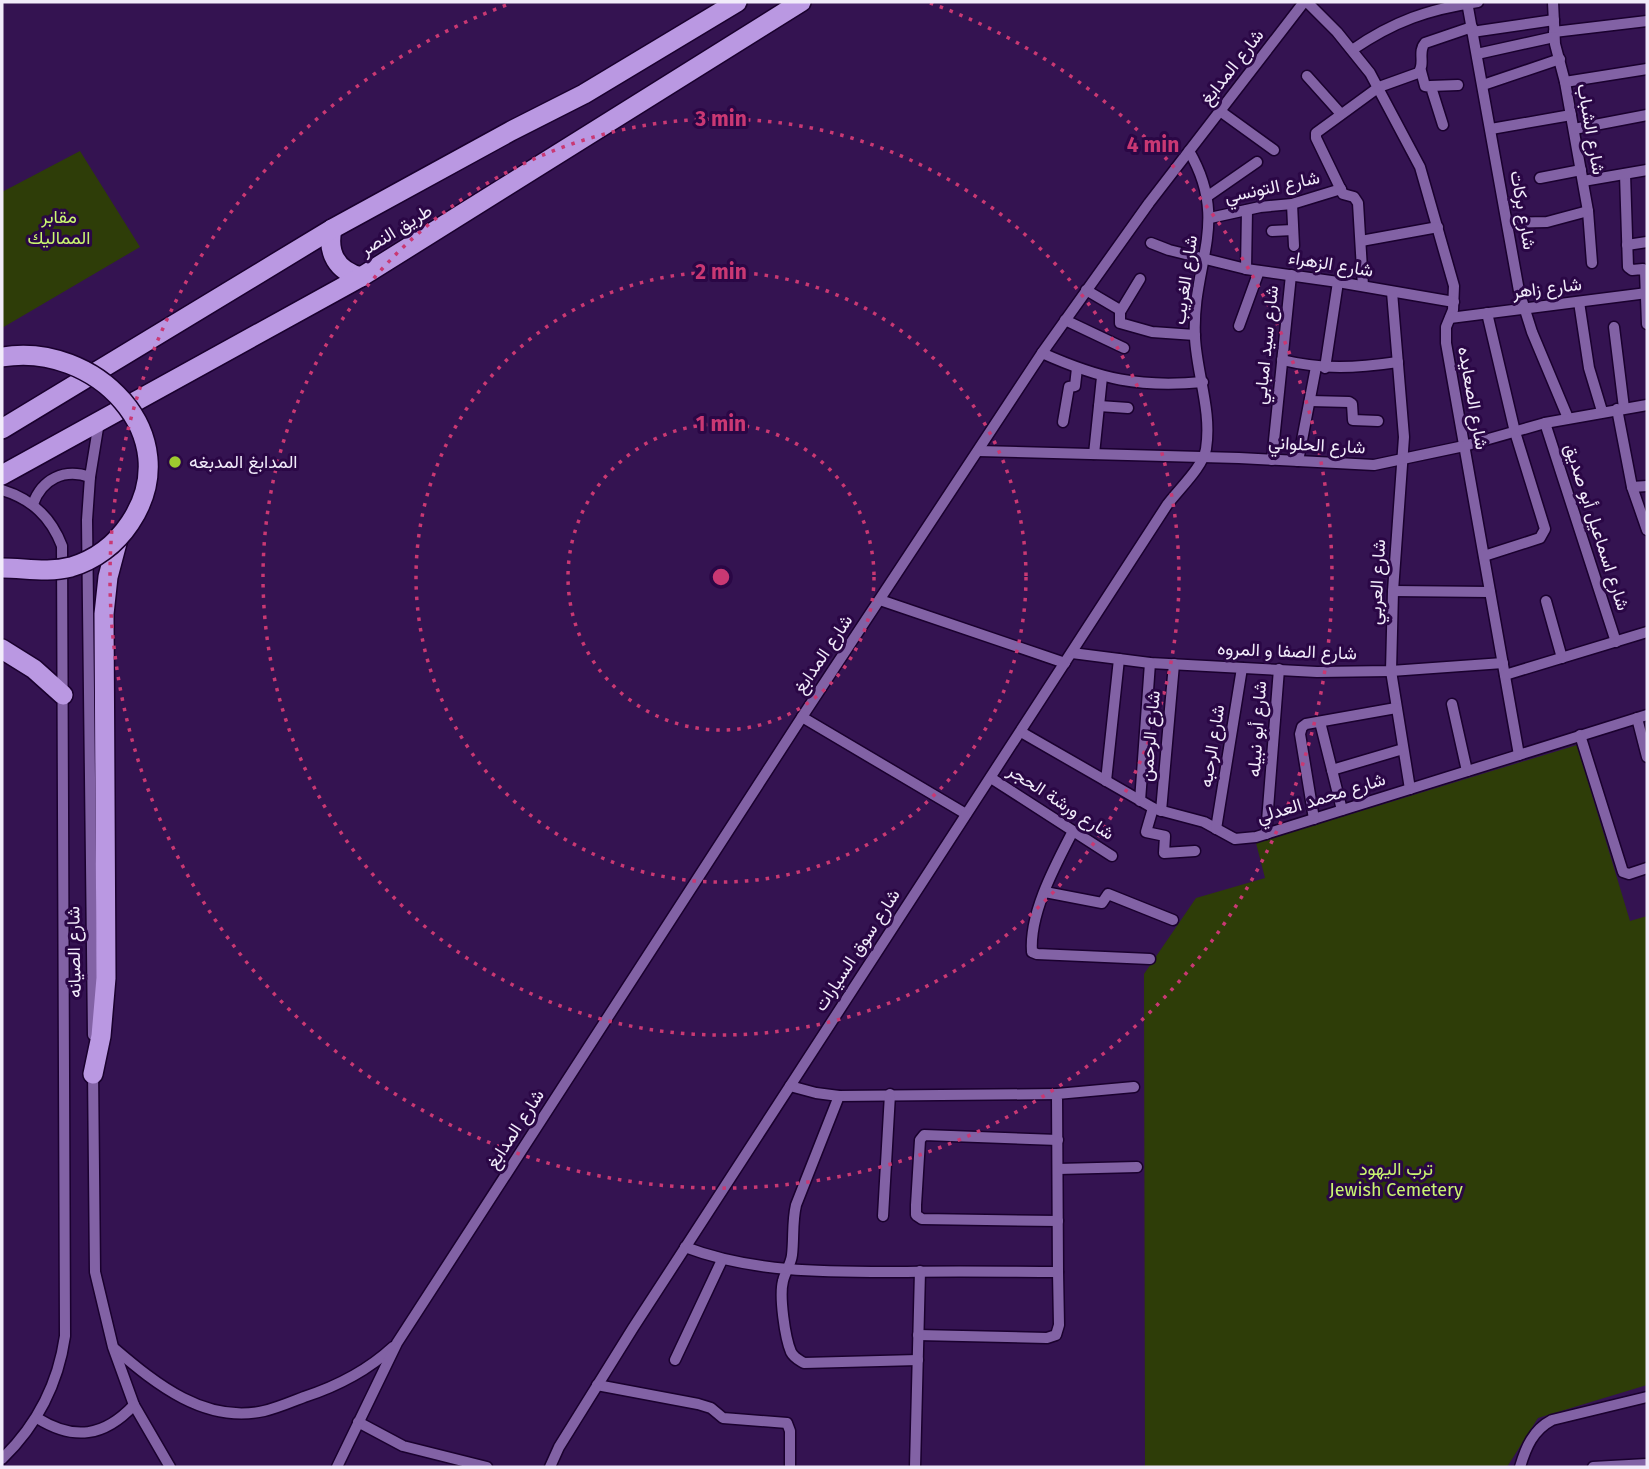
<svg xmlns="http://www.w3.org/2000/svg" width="1649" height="1469" viewBox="0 0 1649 1469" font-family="'Fira Sans',Vazirmatn,sans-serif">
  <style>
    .green { fill: #2e3d08 }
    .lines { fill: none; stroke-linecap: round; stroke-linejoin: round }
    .minor-casing { stroke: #1a012e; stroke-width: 13 }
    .trunk-casing { stroke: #1a012e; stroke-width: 22 }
    .minor { stroke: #8262a5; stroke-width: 10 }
    .trunk { stroke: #ba98e2; stroke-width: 19 }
    .trunk-bridge-casing { stroke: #1a012e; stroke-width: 22; stroke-linecap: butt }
    .trunk-bridge { stroke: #ba98e2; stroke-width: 19 }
    .ring { fill: none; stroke: #c93873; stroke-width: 3.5; stroke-dasharray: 3.5 7 }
    .poi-dot { fill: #9eca2f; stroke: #2a0745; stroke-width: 2.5 }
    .labels { text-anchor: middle; stroke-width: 6; stroke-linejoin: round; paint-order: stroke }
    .street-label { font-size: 18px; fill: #f1ebfa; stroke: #2a0745 }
    .park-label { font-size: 18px; fill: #caf671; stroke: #2a0745 }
    .poi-label { font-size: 18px; fill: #f1ebfa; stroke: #2a0745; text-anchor: start }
    .centre { fill: #c93873; stroke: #2a0745; stroke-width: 3.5 }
    .ring-label { font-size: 21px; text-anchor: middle; font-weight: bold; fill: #c93873; stroke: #2a0745; stroke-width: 6; stroke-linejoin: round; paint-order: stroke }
  </style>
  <rect width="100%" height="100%" fill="#341351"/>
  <g class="green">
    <path d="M80,151L140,247L2,328V192Z"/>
    <path d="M1577,745L1630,921L1647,916V1385L1538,1418L1507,1467H1145L1144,974L1196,898L1265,878L1256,843Z"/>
  </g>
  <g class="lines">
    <g class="minor-casing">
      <g id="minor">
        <path d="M1307,2L1337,32L1370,73L1420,167L1454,286L1453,310L1446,327V343L1519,755"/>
        <path d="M1467,2L1519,291L1532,332L1568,418"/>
        <path d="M1553,2L1555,44L1565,82L1588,211L1592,263"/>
        <path d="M1472,32L1554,20"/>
        <path d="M1554,32L1647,21"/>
        <path d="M1352,50C1394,21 1429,9 1478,2"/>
        <path d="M1477,54L1554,37"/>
        <path d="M1421,71L1425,86L1431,87L1443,125"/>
        <path d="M1307,76L1341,114"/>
        <path d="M1565,82L1647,69"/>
        <path d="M1483,85L1560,59"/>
        <path d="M1430,86L1458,85"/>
        <path d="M1220,111L1274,150"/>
        <path d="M1491,129L1571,115"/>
        <path d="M1574,129L1647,115"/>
        <path d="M1625,174L1628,267L1632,270L1643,269L1645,271L1647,324"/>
        <path d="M1540,178L1581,170"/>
        <path d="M1583,181L1647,170"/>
        <path d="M1208,196L1257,162"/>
        <path d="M1292,204L1294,246"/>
        <path d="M1210,218L1260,207L1292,204L1341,189"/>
        <path d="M1508,223L1547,222L1588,211"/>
        <path d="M1272,231L1293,230"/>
        <path d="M1361,241L1438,227"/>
        <path d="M1151,243L1169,250L1246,269L1338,282L1454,302"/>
        <path d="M1627,245L1647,242"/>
        <path d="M1246,269L1247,210"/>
        <path d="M1363,286L1358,203L1354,197L1343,194L1316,138V133L1379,87L1418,73C1426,64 1417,52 1425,43L1472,27"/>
        <path d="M1086,290L1120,310V323L1152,332L1195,335"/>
        <path d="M1392,292L1404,437L1393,591L1391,671L1410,789"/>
        <path d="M1579,302L1589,368L1602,411"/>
        <path d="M1120,312L1140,279"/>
        <path d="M1450,318L1647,293"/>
        <path d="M1065,320L1124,348"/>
        <path d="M1239,326L1259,271"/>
        <path d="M1614,327L1624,408"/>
        <path d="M1042,353C1100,379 1139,388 1203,382"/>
        <path d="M1282,360C1324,370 1356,368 1398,362"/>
        <path d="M1325,368L1338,282"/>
        <path d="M1310,401L1349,402L1352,404L1353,420L1378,421"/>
        <path d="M1099,406L1128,408"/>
        <path d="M1617,409L1632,487L1647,530"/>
        <path d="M1063,422L1069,387L1075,386L1077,368"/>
        <path d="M1545,423L1616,642"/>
        <path d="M978,451L1239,458L1374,465L1464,446L1545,423L1647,405"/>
        <path d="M1094,454L1102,377"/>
        <path d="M1272,460L1291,275"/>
        <path d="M1298,461L1316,367"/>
        <path d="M1632,487L1647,486"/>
        <path d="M2,490C32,499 51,517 62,546L65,1336C58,1385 37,1425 2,1459"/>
        <path d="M33,504C42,479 64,468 90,477"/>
        <path d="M1484,556L1540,538L1545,529L1515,432L1487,313"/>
        <path d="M1393,591L1490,592"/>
        <path d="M880,600L1065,663"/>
        <path d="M1546,601L1562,658"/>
        <path d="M1072,653L1150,663L1317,672L1391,671L1503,663"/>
        <path d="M1505,675L1647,632"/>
        <path d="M1452,704L1467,771"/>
        <path d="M802,717L966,814"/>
        <path d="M1637,718L1647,757"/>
        <path d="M1320,722L1342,810"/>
        <path d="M1021,732L1155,809L1204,822L1235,839L1256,837L1647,715"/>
        <path d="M1580,735L1623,872L1629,874L1647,868"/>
        <path d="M1332,770L1403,749"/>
        <path d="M991,778L1112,856"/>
        <path d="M1106,781L1119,659"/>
        <path d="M1140,801L1150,663"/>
        <path d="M1153,808L1146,832L1165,836L1164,853L1195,851"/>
        <path d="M1161,811L1174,664"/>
        <path d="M1314,819L1300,734L1302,727L1306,724L1396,708"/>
        <path d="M1216,829L1242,668"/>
        <path d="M1073,831C1056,864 1029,913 1032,952L1037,954L1150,959"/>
        <path d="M1266,834L1279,669"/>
        <path d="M1045,892L1102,903L1108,894L1173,920"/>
        <path d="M93,1035L87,520L90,477L99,422"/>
        <path d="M93,1069L95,1272L113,1347L134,1405L170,1467"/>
        <path d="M790,1086L816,1093L839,1096L1057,1094"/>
        <path d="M839,1096L796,1205C792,1222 794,1238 792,1255C791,1264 785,1272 783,1281C779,1296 785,1338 791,1352C794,1358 799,1360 804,1363L918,1360"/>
        <path d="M1058,1169L1137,1167"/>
        <path d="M883,1216L890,1094"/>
        <path d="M1058,1221L922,1219L916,1215V1205L920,1140L924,1135L1058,1140"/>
        <path d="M685,1247C756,1274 833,1272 907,1272C958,1271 1008,1272 1058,1272L1057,1094L1134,1087"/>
        <path d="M918,1335L1047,1338L1056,1335L1059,1325L1058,1272"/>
        <path d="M115,1349C156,1384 205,1424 264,1411C277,1408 291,1402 304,1397C338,1386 367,1371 393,1347"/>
        <path d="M675,1360L722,1260"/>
        <path d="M597,1385L698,1404L711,1408L723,1418L787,1423L790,1431V1467"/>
        <path d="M37,1418C74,1441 104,1437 134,1405"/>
        <path d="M358,1422L403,1446L487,1467"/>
        <path d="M337,1467L397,1343L802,717L1042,353L1149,203L1304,2"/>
        <path d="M550,1467L559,1447L633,1328L1167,505C1178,490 1203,467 1206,449C1212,411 1197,375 1195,338C1191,264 1231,223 1189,151"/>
        <path d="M915,1467L920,1271"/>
        <path d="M1520,1467C1526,1447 1533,1430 1552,1420L1647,1397"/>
        <path d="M1593,1467L1647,1464"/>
      </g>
    </g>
    <g class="trunk-casing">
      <g id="trunk">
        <path d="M332,229C327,253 337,271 361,277"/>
        <path d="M2,429L332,229L511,131L584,94L737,2"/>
        <path d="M2,475L361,277L801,2"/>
        <path d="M2,649L34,669L63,695"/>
        <path d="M93,1074L101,1036L106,978L104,614L108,577L118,539"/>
      </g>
    </g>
    <use href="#minor" class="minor"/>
    <use href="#trunk" class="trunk"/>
    <g class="trunk-bridge-casing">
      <path id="trunk-bridge" d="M2,357C94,341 189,435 130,523C116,544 95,560 71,567C48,573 25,568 2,568"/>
    </g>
    <use href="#trunk-bridge" class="trunk-bridge"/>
  </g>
  <g class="ring">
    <circle cx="721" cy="577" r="153"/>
    <circle cx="721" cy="577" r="305"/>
    <circle cx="721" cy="577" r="458"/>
    <path d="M930 3A611 611 0 1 1 512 3"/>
  </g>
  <circle class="poi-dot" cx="175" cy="462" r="7"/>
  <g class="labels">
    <g class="street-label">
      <text transform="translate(1232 67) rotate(-52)" y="6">شارع المدابغ</text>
      <text transform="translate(1591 129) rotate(80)" y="6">شارع الشباب</text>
      <text transform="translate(1272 187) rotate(-12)" y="6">شارع التونسي</text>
      <text transform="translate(1523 210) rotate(80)" y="6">شارع بركات</text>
      <text transform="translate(396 230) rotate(-32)" y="6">طريق النصر</text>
      <text transform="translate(1331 264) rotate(9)" y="6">شارع الزهراء</text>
      <text transform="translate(1185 280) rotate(-82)" y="6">شارع الغريب</text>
      <text transform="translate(1547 288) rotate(-7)" y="6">شارع زاهر</text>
      <text transform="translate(1266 345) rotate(-84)" y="6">شارع سيد امبابي</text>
      <text transform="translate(1473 398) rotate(80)" y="6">شارع الصعايده</text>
      <text transform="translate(1317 445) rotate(3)" y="6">شارع الحلواني</text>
      <text transform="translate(1597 527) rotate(72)" y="6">شارع اسماعيل أبو صديق</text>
      <text transform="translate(1377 582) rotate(-87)" y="6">شارع العربي</text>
      <text transform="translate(1287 651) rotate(2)" y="6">شارع الصفا و المروه</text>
      <text transform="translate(823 654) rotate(-56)" y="6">شارع المدابغ</text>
      <text transform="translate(1257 729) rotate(-86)" y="6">شارع أبو نبيله</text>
      <text transform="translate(1150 736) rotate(-85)" y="6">شارع الرحمن</text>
      <text transform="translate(1212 746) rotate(-81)" y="6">شارع الرحبه</text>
      <text transform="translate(1321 798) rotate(-17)" y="6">شارع محمد العدلي</text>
      <text transform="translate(1061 802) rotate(33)" y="6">شارع ورشة الحجر</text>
      <text transform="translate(857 950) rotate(-57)" y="6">شارع سوق السيارات</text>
      <text transform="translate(74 952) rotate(-91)" y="6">شارع الصيانه</text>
      <text transform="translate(515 1129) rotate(-57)" y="6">شارع المدابغ</text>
    </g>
    <g class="park-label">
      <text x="59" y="223">مقابر<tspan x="59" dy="21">المماليك</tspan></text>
      <text x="1396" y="1175">ترب اليهود<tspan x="1396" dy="21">Jewish Cemetery</tspan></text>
    </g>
    <g class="poi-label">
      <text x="189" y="468">المدابغ المدبغه</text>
    </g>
  </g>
  <circle cx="721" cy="577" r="10" class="centre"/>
  <g class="ring-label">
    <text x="721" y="126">3 min</text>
    <text x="1153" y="152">4 min</text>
    <text x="721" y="279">2 min</text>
    <text x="721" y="431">1 min</text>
  </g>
  <rect width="1649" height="1469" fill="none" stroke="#f1ebfa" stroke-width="7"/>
</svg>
